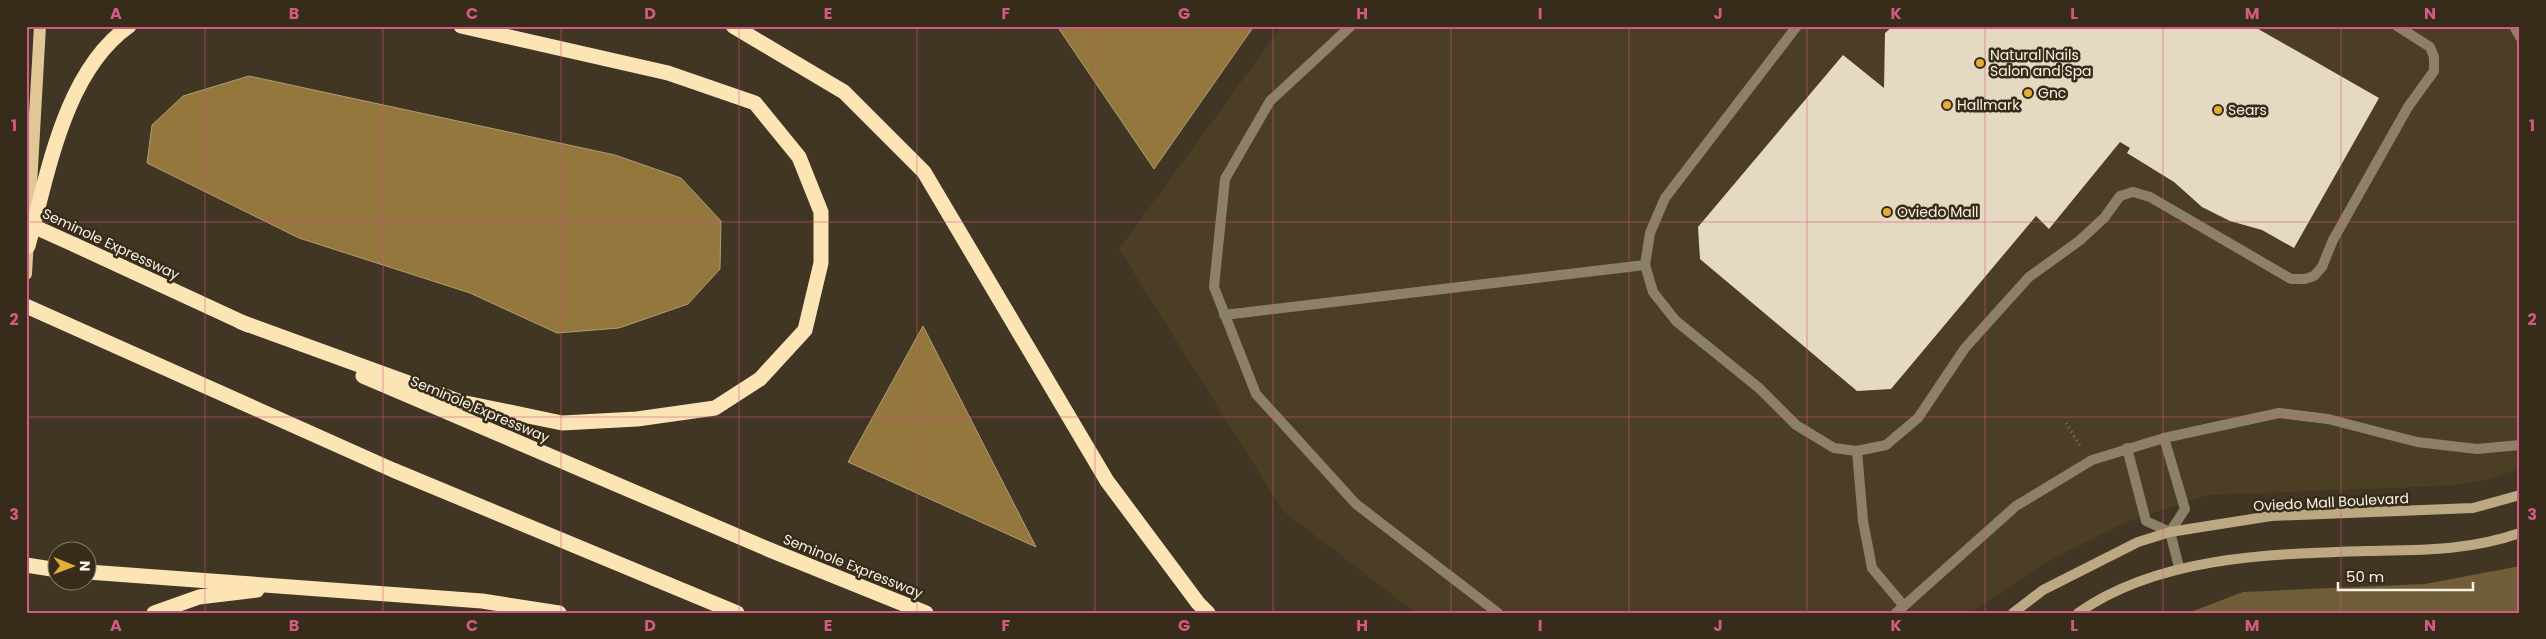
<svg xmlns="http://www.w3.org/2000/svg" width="2546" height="639" viewBox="0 0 2546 639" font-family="Poppins,sans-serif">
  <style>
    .built { fill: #4b3e24 }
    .green { fill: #715e39 }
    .water { fill: #94773d; stroke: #b29c70 }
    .building { fill: #e6d9c2 }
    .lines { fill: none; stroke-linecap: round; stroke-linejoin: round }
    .path { stroke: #807767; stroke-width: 3; stroke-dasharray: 1 4; stroke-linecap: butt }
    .lane { stroke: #8d8068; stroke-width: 10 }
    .secondary { stroke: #bca882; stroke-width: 10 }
    .primary { stroke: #e1c795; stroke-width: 12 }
    .highway { stroke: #fde4b4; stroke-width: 15 }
    .highway-bridge { stroke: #fde4b4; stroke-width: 15 }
    .grid { fill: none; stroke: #d25a85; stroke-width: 1; stroke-opacity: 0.55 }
    .poi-dot { fill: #e3ae35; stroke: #362c19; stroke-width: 2 }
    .labels { text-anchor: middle; stroke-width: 5; stroke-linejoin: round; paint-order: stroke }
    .poi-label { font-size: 14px; fill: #f9f3e7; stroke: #362c19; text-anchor: start }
    .street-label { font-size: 14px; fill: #f9f3e7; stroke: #362c19 }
    .neatline { fill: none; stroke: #d25a85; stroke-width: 2 }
    .grid-label { font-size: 16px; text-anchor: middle; font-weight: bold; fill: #d25a85 }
  </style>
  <rect width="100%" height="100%" fill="#403623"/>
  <path class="built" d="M1282,26H2520V469L2486,480L2445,486L2207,495L2124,523L2054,558L1970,613H1416L1283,511L1119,249Z"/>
  <path class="green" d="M2520,566V613H2188L2243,592L2425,584Z"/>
  <g class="water">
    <path d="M1057,26H1254L1154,169Z"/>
    <path d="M249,76L615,155L681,178L721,221L720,269L688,304L619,328L557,333L470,293L299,238L147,163L152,125L183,96Z"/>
    <path d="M923,326L1036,547L848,462Z"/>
  </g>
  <path class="building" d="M1893,26H2168L2172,28L2173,26H2253L2379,98L2294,248L2262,230L2230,221L2202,207L2174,182L2127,153L2130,148L2120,142L2049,229L2036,216L1891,389L1857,391L1700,259L1698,227L1843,55L1884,88L1885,33Z"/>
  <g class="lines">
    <path class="path" d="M2066,423L2080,446"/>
    <g class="lane">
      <path d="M1351,26L1270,101L1225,179L1214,287L1256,394L1356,504L1498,613"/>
      <path d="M1797,26L1665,198L1650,233L1645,265L1653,292L1676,321L1759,388L1796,425L1834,448L1857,451L1886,445L1918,418L1965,348L2029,277L2079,241L2104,218L2120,196L2133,192L2150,197L2291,279H2305L2314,276L2322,267L2333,240L2408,107L2434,71V57L2430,47L2397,26"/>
      <path d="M2514,26L2520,37"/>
      <path d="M1224,315L1645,265"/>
      <path d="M2164,438L2185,509L2170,532L2179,567"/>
      <path d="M2127,448L2146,521L2170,532"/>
      <path d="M1857,451L1863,521L1872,568L1903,605"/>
      <path d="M1896,613L2016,506L2092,460L2164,438L2279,413L2328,419L2417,442L2477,449L2520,445"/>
    </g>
    <g class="secondary">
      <path d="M2013,613L2043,590L2138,542L2170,532L2271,516L2473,508L2520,495"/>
      <path d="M2078,613C2159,556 2271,554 2366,551C2421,550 2468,551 2520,533"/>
    </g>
    <path class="primary" d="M26,274L40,26"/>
    <g class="highway">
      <path d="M733,26L844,92L924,172L1107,481L1198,603L1208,613"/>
      <path d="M75,245L248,325"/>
      <path d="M28,246C48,174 64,72 129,26"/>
      <path d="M26,306L393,470L737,613"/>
      <path d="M241,322L461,402L562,423L637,419L715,408L760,379L805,330L821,263V212L799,157L755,103L668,73L461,26"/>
      <path d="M363,376L770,550L926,613"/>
      <path d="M26,565L58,570"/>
      <path d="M88,572L482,601L559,613"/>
      <path d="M154,613L199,597L257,590"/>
    </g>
    <path class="highway-bridge" d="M26,223L75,245"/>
  </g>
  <path class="grid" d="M205,26V613M383,26V613M561,26V613M739,26V613M917,26V613M1095,26V613M1273,26V613M1451,26V613M1629,26V613M1807,26V613M1985,26V613M2163,26V613M2341,26V613M26,222H2520M26,417H2520"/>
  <g class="poi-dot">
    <circle cx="1980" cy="63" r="5"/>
    <circle cx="2028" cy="93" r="5"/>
    <circle cx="1947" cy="105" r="5"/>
    <circle cx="2218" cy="110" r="5"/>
    <circle cx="1887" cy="212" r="5"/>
  </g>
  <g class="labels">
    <g class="poi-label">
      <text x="1990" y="60">Natural Nails<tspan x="1990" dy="16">Salon and Spa</tspan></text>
      <text x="2038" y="98">Gnc</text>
      <text x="1957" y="110">Hallmark</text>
      <text x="2228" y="115">Sears</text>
      <text x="1897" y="217">Oviedo Mall</text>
    </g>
    <g class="street-label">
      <text transform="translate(111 244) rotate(25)" y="5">Seminole Expressway</text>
      <text transform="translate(480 409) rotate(23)" y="5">Seminole Expressway</text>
      <text transform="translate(2331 502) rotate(-3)" y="5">Oviedo Mall Boulevard</text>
      <text transform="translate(853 566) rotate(22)" y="5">Seminole Expressway</text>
    </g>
  </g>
  <rect width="2546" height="639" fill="none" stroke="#362c19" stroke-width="55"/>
  <g transform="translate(72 566) rotate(91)"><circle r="24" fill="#362c19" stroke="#847c6b"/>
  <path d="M0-4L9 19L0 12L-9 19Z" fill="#e3ae35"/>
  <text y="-8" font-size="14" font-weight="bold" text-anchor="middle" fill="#f9f3e7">N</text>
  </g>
  <path d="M2338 582v8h135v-8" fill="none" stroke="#f9f3e7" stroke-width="2.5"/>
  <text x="2346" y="582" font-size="15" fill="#f9f3e7" stroke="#362c19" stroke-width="4" paint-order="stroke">50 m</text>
  <rect x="28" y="28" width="2490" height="584" class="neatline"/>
  <g class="grid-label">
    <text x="116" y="19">A</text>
    <text x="294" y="19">B</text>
    <text x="472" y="19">C</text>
    <text x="650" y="19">D</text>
    <text x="828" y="19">E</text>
    <text x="1006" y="19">F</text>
    <text x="1184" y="19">G</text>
    <text x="1362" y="19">H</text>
    <text x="1540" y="19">I</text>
    <text x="1718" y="19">J</text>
    <text x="1896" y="19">K</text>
    <text x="2074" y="19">L</text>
    <text x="2252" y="19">M</text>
    <text x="2430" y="19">N</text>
    <text x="14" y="131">1</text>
    <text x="2532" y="131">1</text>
    <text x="14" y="325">2</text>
    <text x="2532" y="325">2</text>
    <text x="14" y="520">3</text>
    <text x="2532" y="520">3</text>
    <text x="116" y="631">A</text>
    <text x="294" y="631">B</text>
    <text x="472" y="631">C</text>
    <text x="650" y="631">D</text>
    <text x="828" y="631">E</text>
    <text x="1006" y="631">F</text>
    <text x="1184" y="631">G</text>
    <text x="1362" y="631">H</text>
    <text x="1540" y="631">I</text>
    <text x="1718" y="631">J</text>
    <text x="1896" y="631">K</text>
    <text x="2074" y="631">L</text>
    <text x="2252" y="631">M</text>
    <text x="2430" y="631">N</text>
  </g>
</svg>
